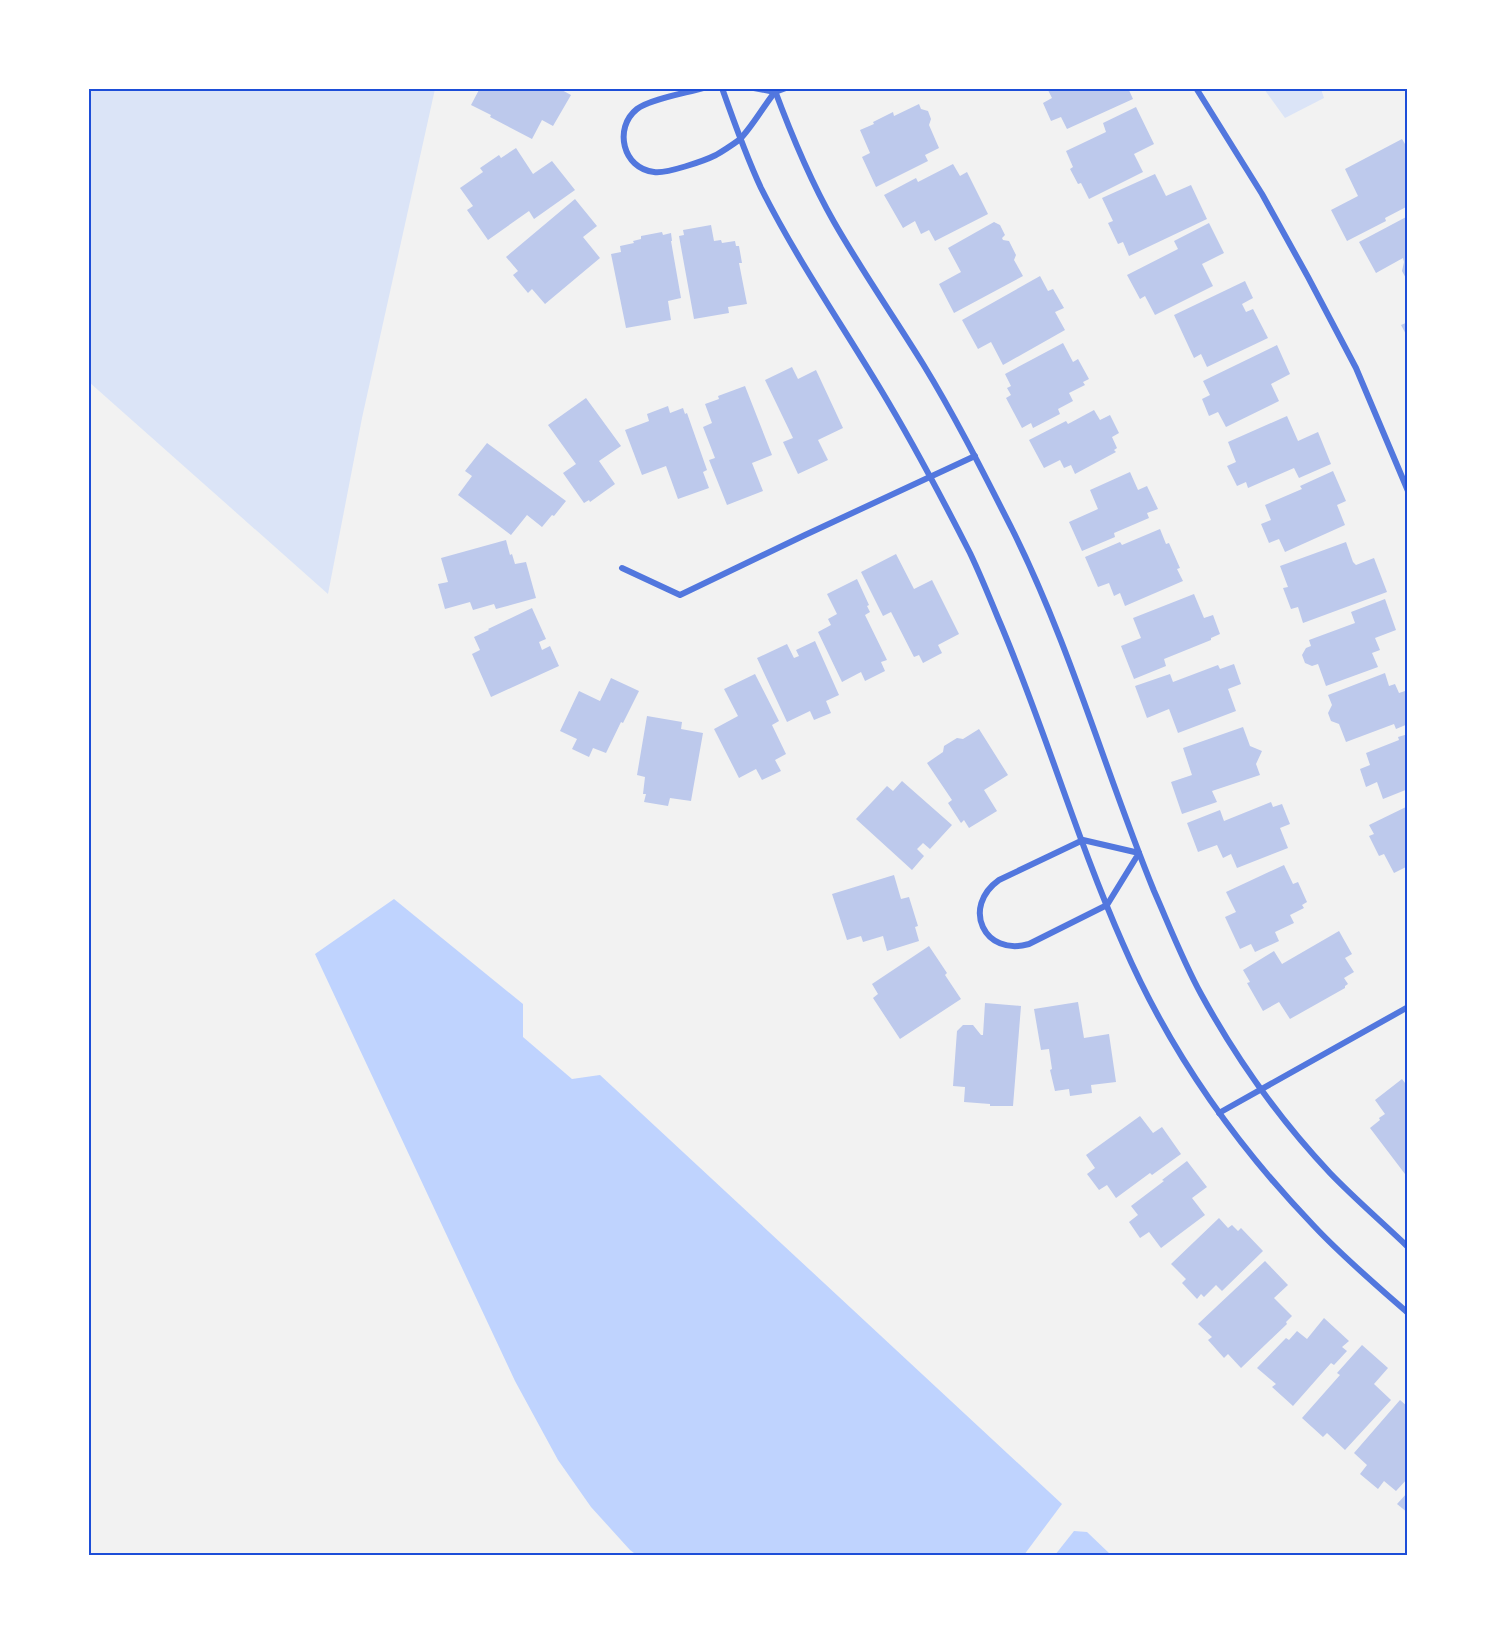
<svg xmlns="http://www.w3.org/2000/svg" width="1496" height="1644" viewBox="0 0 1496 1644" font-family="'Space Grotesk',sans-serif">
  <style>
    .green { fill: #dbe4f7 }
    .water { fill: #bfd3fe }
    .building { fill: #bdc9ec }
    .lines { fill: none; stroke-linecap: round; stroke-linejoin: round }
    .minor { stroke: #5277de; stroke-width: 6 }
    .neatline { fill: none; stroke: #1d4ed8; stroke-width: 2 }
  </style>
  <rect width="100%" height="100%" fill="#f2f2f2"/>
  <g class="green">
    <path d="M89,88L435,89L362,418L328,594L89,382Z"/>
    <path d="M1264,89H1321L1324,98L1285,118Z"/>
  </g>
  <g class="water">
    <path d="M394,899L523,1004V1037L572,1079L600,1075L1062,1504L1024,1555L638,1556L630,1550L591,1507L558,1460L515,1381L315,954Z"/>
    <path d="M1074,1531L1087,1532L1111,1555H1055Z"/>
  </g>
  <g class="building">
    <path d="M480,88H558L571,95L553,126L542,120L532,139L490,117L491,115L471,105Z"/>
    <path d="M1047,88H1128L1133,99L1067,129L1061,117L1051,121L1043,103L1052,98Z"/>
    <path d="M919,104L921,109L928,111L931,119L929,125L939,148L925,155L928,161L876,187L862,157L870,153L860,130L874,124L873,122L893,112L894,116Z"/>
    <path d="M1136,107L1154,144L1134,154L1143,172L1089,199L1081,183L1078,184L1070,169L1073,167L1066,151L1106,132L1103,123Z"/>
    <path d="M1402,139L1408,149V206L1385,218L1386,221L1347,241L1331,210L1358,196L1345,169Z"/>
    <path d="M516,148L533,174L552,161L575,190L534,219L529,211L488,240L467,210L473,206L460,188L483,172L480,168L499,155L501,158Z"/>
    <path d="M953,164L960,176L967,172L988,214L935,241L929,230L921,234L915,221L903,228L884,195L916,178L918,182Z"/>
    <path d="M1155,174L1166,196L1191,185L1207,219L1129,256L1123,242L1118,244L1108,223L1113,221L1102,198Z"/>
    <path d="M575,199L597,226L583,237L600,258L545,304L532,289L528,293L513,275L518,271L506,257Z"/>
    <path d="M1408,216V282L1402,271L1404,262L1403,258L1376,273L1359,242Z"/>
    <path d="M994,222L1000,225L1005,235L1002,238L1003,240L1009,241L1016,255L1014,260L1023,276L954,313L939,284L961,272L948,248Z"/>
    <path d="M1209,223L1224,253L1202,264L1213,286L1155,315L1145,296L1140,299L1127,275L1178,249L1174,241Z"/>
    <path d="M711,225L714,241L721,240L722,243L735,241L736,246H739L742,263H739L747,304L728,307L729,313L694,319L679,236L684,235L683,230Z"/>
    <path d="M662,232L663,235L671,233L672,241H671L681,298L668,301L671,320L626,328L611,254L621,252L620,246L634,243L633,241L641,239V236Z"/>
    <path d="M1040,276L1048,291L1053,289L1064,308L1055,312L1065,330L1003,365L991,342L978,349L962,320Z"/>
    <path d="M1245,281L1253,298L1242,304L1246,312L1253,309L1268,338L1207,367L1201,354L1194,358L1174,315Z"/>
    <path d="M1408,322V338L1401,325Z"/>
    <path d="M1063,343L1073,362L1078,359L1089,379L1083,382L1085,385L1069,393L1073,401L1058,409L1060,414L1033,428L1031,423L1022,428L1006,398L1011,395L1007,388L1011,386L1005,374Z"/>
    <path d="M1277,345L1290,374L1271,384L1279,401L1226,427L1218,412L1209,416L1202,399L1210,395L1203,381Z"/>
    <path d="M792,367L798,379L816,370L843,428L818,440L828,460L798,474L783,442L793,438L765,380Z"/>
    <path d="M745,386L772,455L752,463L763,491L727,505L709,460L715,458L703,427L712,423L705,404L719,399L718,396Z"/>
    <path d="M586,398L621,446L599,461L615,484L590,502L589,500L584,503L563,473L576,464L548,425Z"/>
    <path d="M668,406L670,413L683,408L685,414L687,413L707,470L703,472L709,488L678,499L666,466L642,475L625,430L649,421L647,414Z"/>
    <path d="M1094,410L1100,420L1110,415L1119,433L1112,437L1117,448L1114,450L1116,452L1075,474L1071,465L1064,468L1060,460L1044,468L1029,440L1066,421L1068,424Z"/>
    <path d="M1287,416L1298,441L1318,432L1331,464L1299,478L1294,468L1248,488L1246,482L1237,486L1227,466L1236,462L1228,442Z"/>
    <path d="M487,443L566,501L554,516L552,515L542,527L527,515L511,535L458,495L472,476L465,471Z"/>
    <path d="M1333,471L1346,501L1337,505L1345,525L1285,552L1279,539L1269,543L1261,524L1271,520L1265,505L1302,489L1300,486Z"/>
    <path d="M1130,472L1138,490L1147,486L1158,509L1147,513L1149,518L1114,533L1115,537L1082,551L1069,522L1098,509L1090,490Z"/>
    <path d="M1160,529L1166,544L1169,543L1180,568L1177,569L1183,581L1125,606L1120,593L1114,596L1109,583L1098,587L1085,557L1120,542L1122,545Z"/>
    <path d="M506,540L510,555L512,554L515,564L526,562L536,598L496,609L494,604L473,610L470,602L445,609L438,584L448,582L441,558Z"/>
    <path d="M1346,542L1353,562L1356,565L1374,558L1387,592L1303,623L1298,607L1291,609L1283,588L1288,587L1280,566Z"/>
    <path d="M896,554L914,589L932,580L959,634L938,645L942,653L923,663L919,655L914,657L891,612L883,616L861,572Z"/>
    <path d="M857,579L869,605L867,606L870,612L865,615L887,660L881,662L885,671L865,681L861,672L842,682L818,632L831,625L828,619L837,614L827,594Z"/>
    <path d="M1194,594L1204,618L1213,615L1220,634L1211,638V640L1164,659L1166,666L1134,679L1121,646L1141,638L1133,618Z"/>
    <path d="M1385,599L1396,630L1375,638L1380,650L1372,653L1378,667L1326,686L1318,664L1312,666L1305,663L1302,655L1306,648L1311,646L1309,640L1355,623L1351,612Z"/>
    <path d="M532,608L546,639L539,642L542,650L550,646L559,666L491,697L472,654L480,650L474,637L489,630L488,629Z"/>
    <path d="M815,641L839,695L826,701L831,713L814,720L810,711L787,722L757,658L787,644L794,658L799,656L796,650Z"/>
    <path d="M1234,664L1241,684L1228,689L1236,711L1178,733L1169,709L1147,718L1135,686L1170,674L1173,682L1218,665L1220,669Z"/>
    <path d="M1385,673L1389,686L1395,684L1399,693L1408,690V724L1396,729L1394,724L1346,742L1339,724L1331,721L1328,713L1332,705L1328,695Z"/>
    <path d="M755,674L779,721L772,725L786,754L775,760L781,771L762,780L756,769L739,778L714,729L738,716L724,689Z"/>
    <path d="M611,678L639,691L623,723L621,722L606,753L593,748L589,757L572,749L577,739L560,731L579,691L600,701Z"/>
    <path d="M647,716L682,722L681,729L703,733L691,801L670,798L668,806L644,802L646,794H643L645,777L637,775Z"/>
    <path d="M1243,727L1250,746L1262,751L1256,764L1260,775L1212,791L1217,802L1182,814L1171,782L1192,775L1183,748Z"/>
    <path d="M979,729L1008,775L984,790L997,811L969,828L964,820L961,823L948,803L952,800L927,763L943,752L944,746L957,738L963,739Z"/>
    <path d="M1408,734V789L1383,799L1377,782L1366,787L1360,769L1370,765L1366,753L1399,740L1398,737Z"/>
    <path d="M902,781L952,825L930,849L923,843L917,849L924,856L912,870L856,819L887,786L893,791Z"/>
    <path d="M1271,802L1273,807L1282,804L1290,824L1280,828L1288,848L1237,868L1231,854L1223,858L1217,845L1198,852L1187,823L1220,810L1224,821Z"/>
    <path d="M1408,806V866L1394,873L1384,854L1379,856L1369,836L1374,834L1369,825Z"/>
    <path d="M1284,865L1293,884L1298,882L1307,902L1302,905L1304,908L1290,915L1294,923L1275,932L1279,941L1255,952L1251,944L1240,949L1225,917L1236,912L1226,892Z"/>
    <path d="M894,875L901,899L909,897L918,926L915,927L919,941L887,951L883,936L863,942L861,936L847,940L832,894Z"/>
    <path d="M1339,931L1352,954L1345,958L1354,972L1344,978L1348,984L1345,986V988L1290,1019L1279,1002L1263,1011L1247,983L1250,982L1243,970L1274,951L1282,964Z"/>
    <path d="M929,946L947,973L945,975L961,999L900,1039L873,998L878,994L872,984Z"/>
    <path d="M1078,1002L1084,1038L1109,1034L1116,1082L1091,1085L1092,1093L1070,1096L1069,1089L1055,1091L1050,1070L1052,1069L1049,1049L1041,1050L1034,1009Z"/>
    <path d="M985,1003L1021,1006L1013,1106H990V1104L964,1102L965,1087L953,1086L957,1031L963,1025H973L981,1035H983Z"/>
    <path d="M1402,1079L1408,1087V1172L1405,1174L1370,1128L1380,1120L1379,1118L1385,1114L1375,1100Z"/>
    <path d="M1140,1116L1153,1133L1162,1127L1181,1154L1152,1175L1150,1173L1116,1198L1107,1185L1099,1190L1087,1174L1095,1168L1086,1155Z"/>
    <path d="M1187,1161L1207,1187L1192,1198L1205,1215L1161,1248L1149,1232L1140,1238L1129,1222L1138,1215L1131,1206L1164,1181L1162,1180Z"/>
    <path d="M1219,1218L1228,1228L1232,1225L1238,1231L1241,1228L1263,1251L1222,1291L1216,1285L1204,1297L1201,1294L1197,1299L1182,1283L1186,1279L1171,1264Z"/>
    <path d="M1265,1261L1288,1285L1274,1298L1292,1316L1286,1322L1287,1324L1241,1368L1228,1354L1224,1358L1208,1340L1212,1337L1198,1324Z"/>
    <path d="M1324,1318L1349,1341L1342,1347L1347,1351L1334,1365L1331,1363L1293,1406L1272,1387L1276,1384L1257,1368L1286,1338L1289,1340L1297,1331L1307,1339Z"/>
    <path d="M1362,1345L1388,1368L1374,1384L1391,1400L1345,1450L1327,1433L1323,1437L1302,1418L1340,1375L1337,1373Z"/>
    <path d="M1400,1400L1408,1407V1478L1396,1491L1384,1481L1378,1489L1360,1474L1367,1465L1354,1453Z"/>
    <path d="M1408,1492V1513L1397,1504Z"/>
  </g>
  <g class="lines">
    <g class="minor">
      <path d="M703,88C686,93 650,99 637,109C613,128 623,169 654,172C666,174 704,161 716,155C723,151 732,145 739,140C750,130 765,104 775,92"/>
      <path d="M722,88C734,122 746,156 761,188C796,258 841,323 881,390C913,443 942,498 970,553C980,574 989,596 998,618C1044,725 1076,838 1123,944C1168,1048 1235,1144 1314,1226C1343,1257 1376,1285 1408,1313"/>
      <path d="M754,88L775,92L786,88"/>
      <path d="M774,88C791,134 810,180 834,222C862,271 894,317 923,364C956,418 984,474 1012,529C1070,645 1105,771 1154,891C1169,925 1183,961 1201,994C1236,1058 1280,1120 1330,1173C1355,1199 1382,1222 1408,1247"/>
      <path d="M1196,88L1262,194L1308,277L1356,368L1408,491"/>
      <path d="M622,568L680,595L805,535L975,456"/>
      <path d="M1083,840L1139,853L1107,905L1029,944C984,957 961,907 999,880Z"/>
      <path d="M1219,1113L1408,1007"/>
    </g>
  </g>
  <rect width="1496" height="1644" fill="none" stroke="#ffffff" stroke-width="180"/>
  <rect x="90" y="90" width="1316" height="1464" class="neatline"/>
</svg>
